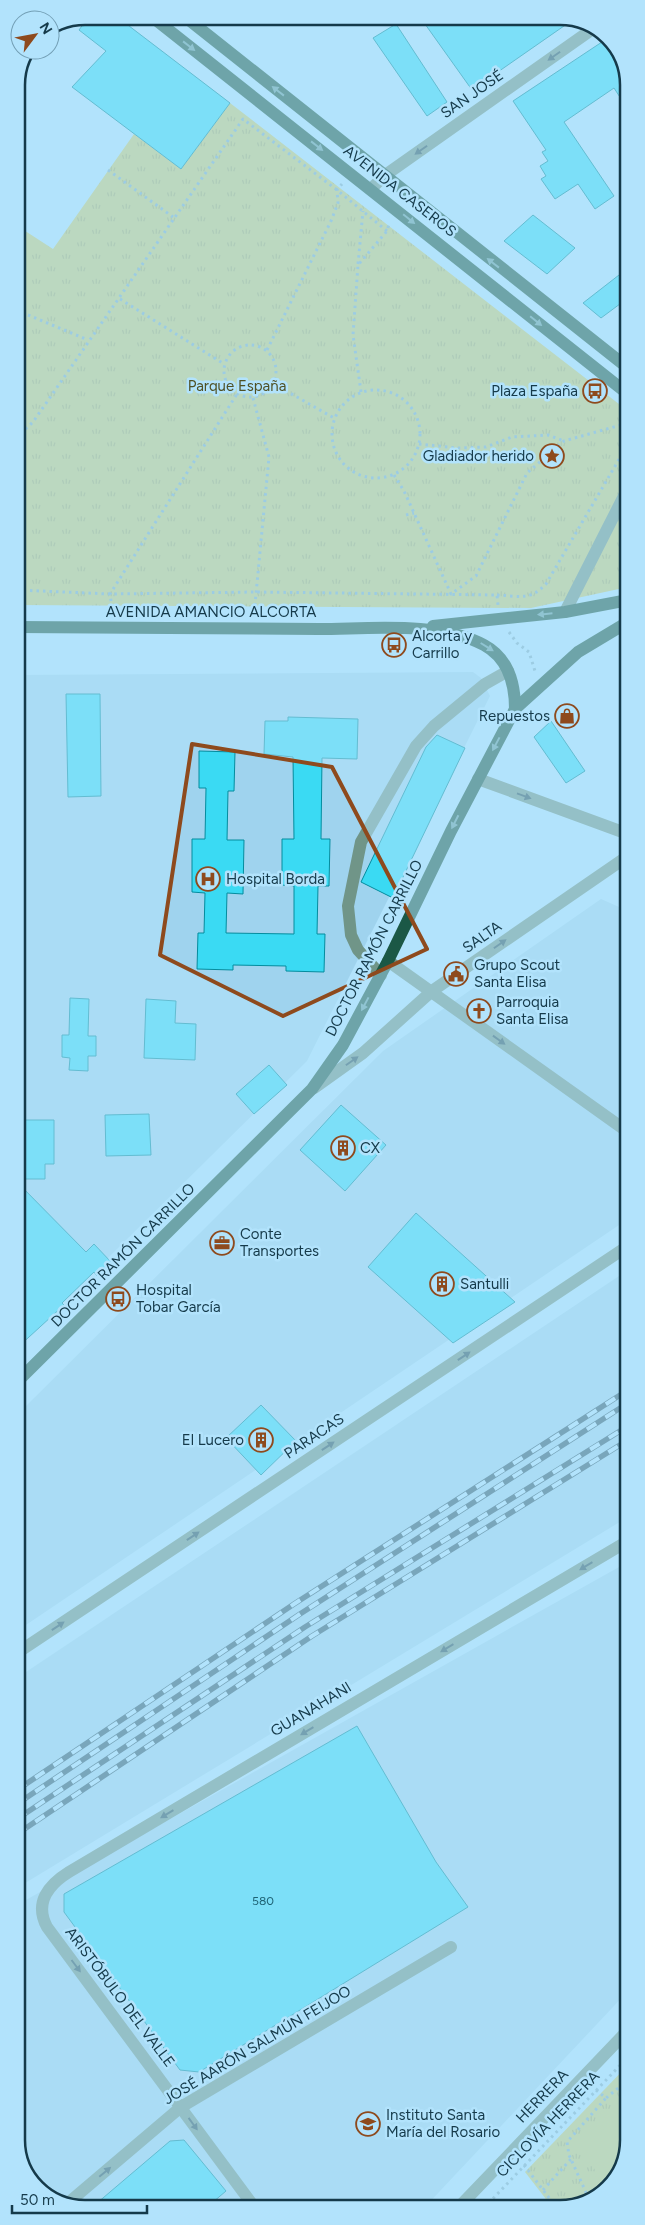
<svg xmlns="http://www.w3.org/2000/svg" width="645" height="2225" viewBox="0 0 645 2225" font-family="Figtree,sans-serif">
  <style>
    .built { fill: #9fd3ee }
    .park { fill: url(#park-tufts) }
    .pitch { fill: #c6ca79 }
    .building { fill: #3adaf3; stroke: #048c9e }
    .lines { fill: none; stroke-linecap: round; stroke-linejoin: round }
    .path { stroke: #82b0c6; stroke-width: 3; stroke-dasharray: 2.5 4; stroke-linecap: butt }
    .minor { stroke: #709588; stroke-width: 12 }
    .major { stroke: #1b5846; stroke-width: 12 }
    .rail-casing { stroke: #345b6d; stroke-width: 5.5 }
    .rail { stroke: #b2e3fc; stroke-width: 4; stroke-dasharray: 11; stroke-linecap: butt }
    .oneway { fill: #669ea1 }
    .oneway2 { fill: #2c515a }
    .marked { fill: none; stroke: #8e4a1d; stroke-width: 4; stroke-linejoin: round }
    .labels { text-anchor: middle; stroke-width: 5; stroke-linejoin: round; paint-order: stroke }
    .number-label { font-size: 12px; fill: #1e6274 }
    .street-label { font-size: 15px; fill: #153a4a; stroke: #b2e3fc }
    .park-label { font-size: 15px; fill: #4f5125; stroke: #b2e3fc }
    .poi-label { font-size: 15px; fill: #153a4a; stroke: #b2e3fc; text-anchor: start }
    .rim { fill: none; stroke: #153a4a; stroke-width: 2.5 }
  </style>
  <defs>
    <pattern id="park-tufts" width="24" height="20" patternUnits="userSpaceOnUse" patternTransform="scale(1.25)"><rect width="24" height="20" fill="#c6ca79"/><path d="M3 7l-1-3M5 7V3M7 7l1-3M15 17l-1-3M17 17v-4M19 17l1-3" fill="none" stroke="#a9ae6a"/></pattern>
  </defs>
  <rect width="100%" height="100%" fill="#b2e3fc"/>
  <g class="built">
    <path d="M473,672L481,678L490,696L307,1061L17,1348V675Z"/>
    <path d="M601,899L628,911V1219L17,1631V1415L383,1051Z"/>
    <path d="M628,1270V1517L17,1888V1678Z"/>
    <path d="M628,1562L629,1990L424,2208L80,2209L39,2192L18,2154L17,1905Z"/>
  </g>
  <g class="park">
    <path d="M230,103L628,411V587L531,608L17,605L16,225L53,249L134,134L181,169Z"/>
    <path d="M629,2064V2141L612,2185L574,2207H552L525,2172Z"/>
  </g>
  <path class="pitch" d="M629,2097V2141L612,2185L606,2189L580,2144Z"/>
  <g class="building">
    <path d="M89,16H116L230,103L181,169L72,87L106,51L79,30Z"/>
    <path d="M420,17H569L574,19L472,90Z"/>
    <path d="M396,24L447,102L427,116L373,38Z"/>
    <path d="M608,38L627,71V108L614,88L564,122L614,196L595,209L578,184L555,199L541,179L546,176L540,166L548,161L542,152L546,150L513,101Z"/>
    <path d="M533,215L575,248L547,274L504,241Z"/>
    <path d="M628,268V298L601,318L583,303Z"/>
    <path d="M66,694H100L101,796L68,797Z"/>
    <path d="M288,717L358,719L357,759L322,758L321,839H330L329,886H318L317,934H325L324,972L286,971V966L233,965V970L197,969L198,933H204L205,893L192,892V839H205L206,788H199V751L235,752L234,791H228L227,840H244L243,894L227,893L226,933L294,934V886L282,885V839H294L293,757L264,754L265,721H288Z"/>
    <path d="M551,721L585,771L566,783L534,737Z"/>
    <path d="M437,735L465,748L393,898L361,882L426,747Z"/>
    <path d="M70,998L89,999L88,1036H96V1056H88V1071L69,1070L70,1058L62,1057V1035H69Z"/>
    <path d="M146,999L176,1001L175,1023L196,1024L195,1060L144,1058Z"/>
    <path d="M269,1065L287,1085L254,1114L236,1094Z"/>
    <path d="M341,1105L386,1145L345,1191L300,1150Z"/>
    <path d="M149,1114L151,1155L106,1156L105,1115Z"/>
    <path d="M17,1120H54V1164H45V1179H17Z"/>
    <path d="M17,1182L86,1252L94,1244L111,1262L97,1276L94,1272L62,1303L64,1305L17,1348Z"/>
    <path d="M416,1213L515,1302L453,1343L368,1267Z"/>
    <path d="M261,1405L296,1441L261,1475L226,1438Z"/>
    <path d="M357,1726L436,1862L468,1907L199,2072L180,2070L64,1912V1894Z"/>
    <path d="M184,2140L226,2191L206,2208L90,2209L170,2141Z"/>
  </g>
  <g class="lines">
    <g class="path">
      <path d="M108,170L173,217"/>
      <path d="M358,264L363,211"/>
      <path d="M120,299L224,364"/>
      <path d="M16,310L88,340"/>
      <circle cx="250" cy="371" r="26"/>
      <path d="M267,350L331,221L338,203L337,190L342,184"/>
      <path d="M274,384L334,418"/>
      <circle cx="376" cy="434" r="44"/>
      <path d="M361,392L353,335L358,265L387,231L389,224"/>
      <path d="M253,398L269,457L254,615"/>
      <path d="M16,438L33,422L243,119L337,190L387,231"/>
      <path d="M419,444L457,448L486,447L512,437L548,435L564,441"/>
      <path d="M394,475L404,491L451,594L476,576L527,473L564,441L628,423"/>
      <path d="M406,515L414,513"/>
      <path d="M17,590L110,594L255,592L497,595L498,605"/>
      <path d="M497,595C519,596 530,601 546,584L628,444"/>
      <path d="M113,614L110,594L237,394"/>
      <path d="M509,632L517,643L529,652L535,671"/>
      <path d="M596,2090L606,2098L617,2089L629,2086"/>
      <path d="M524,2165L556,2207"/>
      <path d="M543,2190L571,2159"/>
      <path d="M589,2199L569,2155L567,2142L606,2098"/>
      <path d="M484,2208L629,2056"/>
    </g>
    <g class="minor">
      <path d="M371,189L384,176L594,28"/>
      <path d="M565,612L628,488"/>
      <path d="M478,779L628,834"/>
      <path d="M388,961L628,1132"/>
      <path d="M381,975L358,950L351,935L348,906L361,842L416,746L434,726L485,684L508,671"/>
      <path d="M314,1088L363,1053L432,991L628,856"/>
      <path d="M17,1653L628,1246"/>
      <path d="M68,2203L181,2107L451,1947"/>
      <path d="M255,2208L47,1927C34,1903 48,1885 69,1872L628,1541"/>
      <path d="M458,2208L629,2029"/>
    </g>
    <g class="major">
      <path d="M151,16L628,394"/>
      <path d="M184,16L628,368"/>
      <path d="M433,626L565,612L628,600"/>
      <path d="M17,627C118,628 218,628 319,629C368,629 440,621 484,645C508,658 515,683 515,709"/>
      <path d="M17,1382L312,1089L343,1045L388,961L451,831L515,709L578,652L628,622"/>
    </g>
    <g class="rail-casing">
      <g id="rail">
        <path d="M17,1790L294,1604L628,1390"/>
        <path d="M17,1804L300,1614L628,1403"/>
        <path d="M17,1819L305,1627L628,1426"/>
        <path d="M17,1834L312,1636L628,1440"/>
      </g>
    </g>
    <use href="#rail" class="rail"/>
  </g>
  <defs><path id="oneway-solid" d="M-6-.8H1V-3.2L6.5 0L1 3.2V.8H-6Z" transform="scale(1.25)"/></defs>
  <g class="oneway">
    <use href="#oneway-solid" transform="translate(189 46) rotate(38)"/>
    <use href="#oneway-solid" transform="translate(278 91) rotate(-142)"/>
    <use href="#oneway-solid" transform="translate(317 146) rotate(38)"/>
    <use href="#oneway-solid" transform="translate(409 219) rotate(39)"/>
    <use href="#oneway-solid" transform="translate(493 263) rotate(-142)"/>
    <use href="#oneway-solid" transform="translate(536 321) rotate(39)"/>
    <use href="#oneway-solid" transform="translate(545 614) rotate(174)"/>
    <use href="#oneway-solid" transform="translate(487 647) rotate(32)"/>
    <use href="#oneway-solid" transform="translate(496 744) rotate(118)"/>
    <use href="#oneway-solid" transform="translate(455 822) rotate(117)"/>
    <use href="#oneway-solid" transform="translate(365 1004) rotate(118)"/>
  </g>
  <g class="oneway2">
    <use href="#oneway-solid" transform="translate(554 56) rotate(145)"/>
    <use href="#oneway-solid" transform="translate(421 150) rotate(145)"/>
    <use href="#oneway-solid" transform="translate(524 796) rotate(20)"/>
    <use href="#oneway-solid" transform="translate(500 944) rotate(-35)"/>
    <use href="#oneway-solid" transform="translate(499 1040) rotate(36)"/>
    <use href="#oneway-solid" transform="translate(352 1061) rotate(-35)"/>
    <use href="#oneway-solid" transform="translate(464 1356) rotate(-34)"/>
    <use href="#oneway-solid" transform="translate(328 1446) rotate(-34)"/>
    <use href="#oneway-solid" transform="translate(193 1536) rotate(-34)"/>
    <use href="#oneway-solid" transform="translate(586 1566) rotate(149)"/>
    <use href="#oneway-solid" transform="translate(58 1626) rotate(-34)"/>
    <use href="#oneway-solid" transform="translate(447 1648) rotate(149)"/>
    <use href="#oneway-solid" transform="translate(307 1731) rotate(149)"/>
    <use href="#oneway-solid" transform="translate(167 1814) rotate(149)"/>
    <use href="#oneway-solid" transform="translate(76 1966) rotate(53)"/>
    <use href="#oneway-solid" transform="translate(193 2124) rotate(54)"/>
    <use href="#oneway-solid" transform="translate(105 2172) rotate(-40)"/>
  </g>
  <path d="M0 0H645V2225H0ZM192,744L332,767L427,949L283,1016L160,955Z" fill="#b2e3fc" fill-opacity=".55" fill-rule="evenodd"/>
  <path class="marked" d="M192,744L332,767L427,949L283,1016L160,955Z"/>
  <defs>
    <g id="bus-ring" transform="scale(1.25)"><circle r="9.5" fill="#b2e3fc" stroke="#8e4a1d" stroke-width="1.5"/><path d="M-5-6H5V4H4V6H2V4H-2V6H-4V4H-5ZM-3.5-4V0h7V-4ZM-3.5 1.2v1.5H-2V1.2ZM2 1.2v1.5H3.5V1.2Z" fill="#8e4a1d"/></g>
    <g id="sight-ring" transform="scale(1.25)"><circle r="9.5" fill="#b2e3fc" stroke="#8e4a1d" stroke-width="1.5"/><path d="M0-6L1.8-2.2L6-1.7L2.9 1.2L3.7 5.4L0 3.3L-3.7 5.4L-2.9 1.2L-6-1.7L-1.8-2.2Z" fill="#8e4a1d"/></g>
    <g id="shop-ring" transform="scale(1.25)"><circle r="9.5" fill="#b2e3fc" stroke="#8e4a1d" stroke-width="1.5"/><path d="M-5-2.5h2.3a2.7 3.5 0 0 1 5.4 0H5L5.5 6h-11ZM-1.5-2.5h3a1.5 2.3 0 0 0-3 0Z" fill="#8e4a1d"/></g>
    <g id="hospital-ring" transform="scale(1.25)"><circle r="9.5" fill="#b2e3fc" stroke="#8e4a1d" stroke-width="1.5"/><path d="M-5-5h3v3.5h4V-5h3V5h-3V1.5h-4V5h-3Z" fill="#8e4a1d"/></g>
    <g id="civic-ring" transform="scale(1.25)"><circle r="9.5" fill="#b2e3fc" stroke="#8e4a1d" stroke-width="1.5"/><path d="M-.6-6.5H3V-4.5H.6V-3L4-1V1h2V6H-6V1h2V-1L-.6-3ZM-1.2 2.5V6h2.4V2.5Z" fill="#8e4a1d"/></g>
    <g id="church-ring" transform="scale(1.25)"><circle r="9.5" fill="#b2e3fc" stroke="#8e4a1d" stroke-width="1.5"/><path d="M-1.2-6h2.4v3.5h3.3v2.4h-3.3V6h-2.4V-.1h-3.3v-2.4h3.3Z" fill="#8e4a1d"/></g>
    <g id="building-ring" transform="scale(1.25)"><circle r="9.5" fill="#b2e3fc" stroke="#8e4a1d" stroke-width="1.5"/><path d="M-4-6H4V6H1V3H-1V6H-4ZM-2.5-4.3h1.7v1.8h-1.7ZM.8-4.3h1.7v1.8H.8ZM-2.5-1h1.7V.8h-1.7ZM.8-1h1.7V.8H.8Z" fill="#8e4a1d"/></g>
    <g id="office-ring" transform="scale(1.25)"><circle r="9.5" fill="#b2e3fc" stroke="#8e4a1d" stroke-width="1.5"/><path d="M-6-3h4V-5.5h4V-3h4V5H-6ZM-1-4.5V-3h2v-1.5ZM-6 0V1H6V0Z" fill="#8e4a1d"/></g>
    <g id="school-ring" transform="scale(1.25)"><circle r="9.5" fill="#b2e3fc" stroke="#8e4a1d" stroke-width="1.5"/><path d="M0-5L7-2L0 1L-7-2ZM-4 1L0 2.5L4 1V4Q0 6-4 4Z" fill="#8e4a1d"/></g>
  </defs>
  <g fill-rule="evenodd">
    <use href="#bus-ring" x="595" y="391"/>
    <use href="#sight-ring" x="552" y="456"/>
    <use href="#bus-ring" x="394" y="645"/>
    <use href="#shop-ring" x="567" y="716"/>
    <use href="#hospital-ring" x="208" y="879"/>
    <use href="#civic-ring" x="456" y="974"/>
    <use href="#church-ring" x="479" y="1011"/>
    <use href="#building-ring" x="343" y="1148"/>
    <use href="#office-ring" x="222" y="1243"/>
    <use href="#building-ring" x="442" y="1284"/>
    <use href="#bus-ring" x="118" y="1299"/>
    <use href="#building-ring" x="261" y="1440"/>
    <use href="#school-ring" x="368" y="2124"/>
  </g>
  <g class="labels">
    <g class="number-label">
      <text x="263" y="1905">580</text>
    </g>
    <g class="street-label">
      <text transform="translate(472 94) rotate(-35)" y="5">SAN JOSÉ</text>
      <text transform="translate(400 191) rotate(38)" y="5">AVENIDA CASEROS</text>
      <text x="211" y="617">AVENIDA AMANCIO ALCORTA</text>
      <text transform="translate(482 937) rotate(-35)" y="5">SALTA</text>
      <text transform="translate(374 948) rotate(-63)" y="5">DOCTOR RAMÓN CARRILLO</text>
      <text transform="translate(123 1255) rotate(-45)" y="5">DOCTOR RAMÓN CARRILLO</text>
      <text transform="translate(314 1436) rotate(-34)" y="5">PARACAS</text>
      <text transform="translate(311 1709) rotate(-31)" y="5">GUANAHANI</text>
      <text transform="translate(120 1997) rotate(53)" y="5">ARISTÓBULO DEL VALLE</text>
      <text transform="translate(257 2045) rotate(-31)" y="5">JOSÉ AARÓN SALMÚN FEIJOO</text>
      <text transform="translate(542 2096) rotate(-46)" y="5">HERRERA</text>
      <text transform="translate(548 2124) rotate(-46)" y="5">CICLOVÍA HERRERA</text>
    </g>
    <g class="park-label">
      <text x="237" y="391">Parque España</text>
    </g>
    <g class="poi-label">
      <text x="578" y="396" text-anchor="end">Plaza España</text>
      <text x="534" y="461" text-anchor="end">Gladiador herido</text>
      <text x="412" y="641">Alcorta y<tspan x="412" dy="17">Carrillo</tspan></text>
      <text x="550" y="721" text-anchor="end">Repuestos</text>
      <text x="226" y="884">Hospital Borda</text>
      <text x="474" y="970">Grupo Scout<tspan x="474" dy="17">Santa Elisa</tspan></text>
      <text x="496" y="1007">Parroquia<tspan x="496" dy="17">Santa Elisa</tspan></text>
      <text x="360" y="1153">CX</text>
      <text x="240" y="1239">Conte<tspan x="240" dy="17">Transportes</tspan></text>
      <text x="460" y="1289">Santulli</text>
      <text x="136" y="1295">Hospital<tspan x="136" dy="17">Tobar García</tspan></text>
      <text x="244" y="1445" text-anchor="end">El Lucero</text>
      <text x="386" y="2120">Instituto Santa<tspan x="386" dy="17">María del Rosario</tspan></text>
    </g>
  </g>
  <path d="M0 0H645V2225H0ZM85 25H560A60 60 0 0 1 620 85V2140A60 60 0 0 1 560 2200H85A60 60 0 0 1 25 2140V85A60 60 0 0 1 85 25Z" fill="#b2e3fc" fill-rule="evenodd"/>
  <path class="rim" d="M85 25H560A60 60 0 0 1 620 85V2140A60 60 0 0 1 560 2200H85A60 60 0 0 1 25 2140V85A60 60 0 0 1 85 25Z"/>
  <g transform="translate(35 35) rotate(58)"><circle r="24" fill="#b2e3fc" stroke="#739fb5"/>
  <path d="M0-4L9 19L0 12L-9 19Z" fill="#8e4a1d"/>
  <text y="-8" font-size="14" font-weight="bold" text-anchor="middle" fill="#153a4a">N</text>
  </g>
  <path d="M12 2205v8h135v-8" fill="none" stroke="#153a4a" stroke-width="2.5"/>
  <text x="20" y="2205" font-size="15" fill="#153a4a" stroke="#b2e3fc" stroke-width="4" paint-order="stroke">50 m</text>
</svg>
